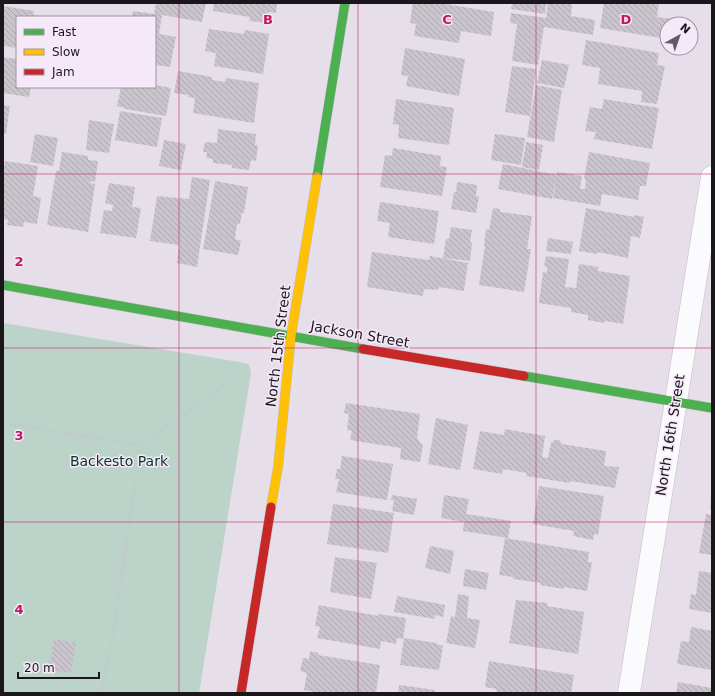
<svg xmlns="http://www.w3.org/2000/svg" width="715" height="696" viewBox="0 0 715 696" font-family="'DejaVu Sans',sans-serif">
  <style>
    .green { fill: #bcd3ca }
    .building { fill: url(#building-back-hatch) }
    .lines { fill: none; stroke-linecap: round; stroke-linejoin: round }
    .street-casing { stroke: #c2bbc3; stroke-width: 23 }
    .fast-casing { stroke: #c2bbc3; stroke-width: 10 }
    .slow-casing { stroke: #c2bbc3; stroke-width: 10 }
    .jam-casing { stroke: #c2bbc3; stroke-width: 10 }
    .path { stroke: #c3c0c3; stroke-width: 2.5; stroke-dasharray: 1 3; stroke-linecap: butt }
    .street { stroke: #fbfafc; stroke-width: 22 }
    .fast { stroke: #4caf50; stroke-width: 9 }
    .slow { stroke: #ffc107; stroke-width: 9 }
    .jam { stroke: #c62828; stroke-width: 9 }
    .grid { fill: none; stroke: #c2185b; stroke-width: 1; stroke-opacity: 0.55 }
    .labels { text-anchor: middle; stroke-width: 3; stroke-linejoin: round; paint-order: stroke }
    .street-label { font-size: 14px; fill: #1b161c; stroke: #f5e8f8 }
    .park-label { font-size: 14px; fill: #003724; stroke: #f5e8f8 }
    .grid-label { font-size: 13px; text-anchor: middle; font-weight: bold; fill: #c2185b; stroke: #f5e8f8; stroke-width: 3; stroke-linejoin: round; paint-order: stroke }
  </style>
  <defs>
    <pattern id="building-back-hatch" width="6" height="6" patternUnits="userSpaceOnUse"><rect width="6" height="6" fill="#cac5cc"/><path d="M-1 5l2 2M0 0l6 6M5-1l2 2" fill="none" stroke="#ada8af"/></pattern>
  </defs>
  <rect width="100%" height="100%" fill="#e6dee8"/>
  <path class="green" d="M3,323L245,363L249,365L251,373L199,693H3Z"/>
  <g class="building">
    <path d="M156,3H206L202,22L162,15L159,34L176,37L170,67L155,65V17H132L133,11L154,14Z"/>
    <path d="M214,3H277L276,13L269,12L268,23L249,21L250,17L213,11Z"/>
    <path d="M413,3H439L494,12L491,36L461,31L459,43L414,36L416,24L410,23Z"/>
    <path d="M512,3H546L545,14L511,9Z"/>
    <path d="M548,3H572L571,16L595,20L593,35L544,27L538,65L512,61L517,24L510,23L511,13L546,18Z"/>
    <path d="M604,3H659L657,17L672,19V24H667V39L600,28Z"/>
    <path d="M3,6L34,11L33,15L42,16L17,17V48L3,46Z"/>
    <path d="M209,29L244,34L245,30L269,34L263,74L214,66L216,53L205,51Z"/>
    <path d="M586,40L659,53L657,65L665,66L657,104L641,102L642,91L598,84L600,68L582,65Z"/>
    <path d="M405,48L465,59L459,96L406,86L408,76L401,75Z"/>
    <path d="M3,57L17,59V87H31L29,97L3,93Z"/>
    <path d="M542,60L569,65L564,88L537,83Z"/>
    <path d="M512,66L536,69L530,116L505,112Z"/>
    <path d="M178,71L212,77V80L225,82L226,78L259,83L254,123L193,113L195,98L188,97L189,95L174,93Z"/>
    <path d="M155,85L171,88L166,116L125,109V108L117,106L121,87H155Z"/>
    <path d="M536,85L562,90L554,142L527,137Z"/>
    <path d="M396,99L454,108L449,145L398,138L399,125L393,124Z"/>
    <path d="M604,99L659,108L652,149L594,139L596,132L585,131L590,107L602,109Z"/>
    <path d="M3,105L10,106L6,134L3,133Z"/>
    <path d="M120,111L162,118L157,147L115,140Z"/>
    <path d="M89,120L114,124L109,153L86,150Z"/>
    <path d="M218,129L256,134L255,145H258L256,161L251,160L249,170L232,168V165L213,163V159L206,158L207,152H203L205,142L217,143Z"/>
    <path d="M35,134L58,138L53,166L30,162Z"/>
    <path d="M495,134L525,138L521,165L491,160Z"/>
    <path d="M164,140L186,144L181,170L159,166Z"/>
    <path d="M526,142L543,145L539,170L522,167Z"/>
    <path d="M393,148L441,156L440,166L447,167L442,196L380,187L385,155L392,156Z"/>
    <path d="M62,152L88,156V160L98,161L95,182L90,181V183L95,184L88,232L47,225L56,171H59Z"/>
    <path d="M589,152L650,163L646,186H640L638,200L602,194L600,206L553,198L556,178L552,199L498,189L503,164L557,175V172L582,176L580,189H585L586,179H584Z"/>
    <path d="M5,161L38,166L33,196L41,198L37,224L24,222L23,227L7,225L8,220L3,219V172Z"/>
    <path d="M192,177L210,180L197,267L177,263L179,245L150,241L157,196L189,199Z"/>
    <path d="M215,181L248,187L244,213H242L240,224H237L235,239L241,241L238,255L203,249Z"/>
    <path d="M457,182L477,185L476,196L479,197L476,213L451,209L454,192H456Z"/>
    <path d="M109,183L135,187L132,207L141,208L136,238L100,233L104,210L112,211L113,205L105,203Z"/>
    <path d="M380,202L439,211L434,244L388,237L390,223L377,221Z"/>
    <path d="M493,208L500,209V212L532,216L527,249H531L524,292L479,285L485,246H484L486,229L489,230Z"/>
    <path d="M586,208L634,217V215L644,217L640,238L631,236L628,258L598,252V254L579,251Z"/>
    <path d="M451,227L472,230L470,242L472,243L470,261L443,258L446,239H449Z"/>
    <path d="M548,238L573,242L571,254L546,251Z"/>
    <path d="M372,252L429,260L430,256L468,263L464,291L439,287L438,290L424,289L423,296L367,287Z"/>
    <path d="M546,256L569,259L565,287L576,288L579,264L598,267V271L630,276L623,324L605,321L604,323L588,320V315L571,312V308L539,303L543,272L547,273V267L544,266Z"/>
    <path d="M346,403L420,414L417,438L421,444L423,445L420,462L400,459L401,448L350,440L352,431L347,430L349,414L344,413Z"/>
    <path d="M436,418L468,425L460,470L428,464Z"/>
    <path d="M505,429L545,436L542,457L548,458L551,443L555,440H559L562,444L606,451L604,466L619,467L615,488L570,481V483L526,476L527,473L503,469L502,474L473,469L480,431L504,435Z"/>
    <path d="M342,456L393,464L387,500L336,492L339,479H335L337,469H340Z"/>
    <path d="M539,486L604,496L598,535L594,534L593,540L573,536L574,531L533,524Z"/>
    <path d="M392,495L417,499L414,515L392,511L394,500H391Z"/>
    <path d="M444,495L469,499L466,514L511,521L508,538L463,531L464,522L441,518Z"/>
    <path d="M711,499H712V509H710Z"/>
    <path d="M333,504L394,513L388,553L327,544Z"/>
    <path d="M706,514L712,515V555L699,553Z"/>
    <path d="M505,538L589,552L588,562H592L587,591L564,587L563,589L540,585L541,583L513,579V577L499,575Z"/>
    <path d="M430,546L454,551L450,574L425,568Z"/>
    <path d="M335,557L377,563L371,599L330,592Z"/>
    <path d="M465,569L489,573L486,590L463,586Z"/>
    <path d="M699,571L712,573V613L689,609L691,594L696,595Z"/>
    <path d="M458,594L469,596L467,618L480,620L475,648L446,643L451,616L455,617Z"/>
    <path d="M397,596L445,605L443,617L435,615V619L394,612Z"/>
    <path d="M516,600L548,603L547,606L584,612L578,654L509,643Z"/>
    <path d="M319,605L378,616V614L406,618L403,639L397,638L396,644L381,641L380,649L317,638L320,627L315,626Z"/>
    <path d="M691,627L712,631V670L677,664L681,641L689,642Z"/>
    <path d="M404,638L437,643V644L443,646L439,670L400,665Z"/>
    <path d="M54,639L76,643L71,673L49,670Z"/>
    <path d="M310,651L318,653V655L380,665L376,693H320L304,690L307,673L300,671L303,658L309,659Z"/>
    <path d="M489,661L574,675L571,693H496L497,689L485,687Z"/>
    <path d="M678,682L712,688V693H676Z"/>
    <path d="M399,685L435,690V693H398Z"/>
  </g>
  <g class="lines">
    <g class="street-casing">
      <path id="street" d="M629,693L712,177"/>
    </g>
    <g class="fast-casing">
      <g id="fast">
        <path d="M317,177L345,3"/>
        <path d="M3,285L363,349"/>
        <path d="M524,376L712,408"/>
      </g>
    </g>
    <g class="slow-casing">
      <path id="slow" d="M271,507L278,467L291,336L317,177"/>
    </g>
    <g class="jam-casing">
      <g id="jam">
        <path d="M363,349L524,376"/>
        <path d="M241,693L271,507"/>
      </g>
    </g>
    <g class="path">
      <path d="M3,423L141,445"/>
      <path d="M101,693L113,634L141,445L240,374"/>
    </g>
    <use href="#street" class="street"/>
    <use href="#fast" class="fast"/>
    <use href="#slow" class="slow"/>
    <use href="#jam" class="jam"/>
  </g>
  <path class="grid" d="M179,3V693M358,3V693M536,3V693M3,174H712M3,348H712M3,522H712"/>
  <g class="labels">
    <g class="street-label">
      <text transform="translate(360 334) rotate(10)" y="5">Jackson Street</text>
      <text transform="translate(278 346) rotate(-83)" y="5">North 15th Street</text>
      <text transform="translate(670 435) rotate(-81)" y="5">North 16th Street</text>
    </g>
    <g class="park-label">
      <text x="119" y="466">Backesto Park</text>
    </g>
  </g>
  <g class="grid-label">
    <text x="268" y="24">B</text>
    <text x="447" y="24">C</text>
    <text x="626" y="24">D</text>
    <text x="19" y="266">2</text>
    <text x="19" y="440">3</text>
    <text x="19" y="614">4</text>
  </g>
  <rect width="715" height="696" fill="none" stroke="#1b161c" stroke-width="8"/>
  <rect x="16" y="16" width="140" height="72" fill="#f5e8f8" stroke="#9e94a0"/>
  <rect x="24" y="29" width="20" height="6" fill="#4caf50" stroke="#9e94a0"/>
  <text x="52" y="36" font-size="12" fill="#1b161c">Fast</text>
  <rect x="24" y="49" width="20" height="6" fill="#ffc107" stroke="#9e94a0"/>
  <text x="52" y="56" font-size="12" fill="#1b161c">Slow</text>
  <rect x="24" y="69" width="20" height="6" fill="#c62828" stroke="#9e94a0"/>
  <text x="52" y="76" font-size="12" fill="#1b161c">Jam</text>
  <g transform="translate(679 36) rotate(40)"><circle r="19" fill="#f5e8f8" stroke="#9e94a0"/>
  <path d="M0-3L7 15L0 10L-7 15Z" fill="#625c63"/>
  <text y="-6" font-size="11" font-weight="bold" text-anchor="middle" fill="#1b161c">N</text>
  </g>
  <path d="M18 672v6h81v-6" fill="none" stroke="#1b161c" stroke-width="2"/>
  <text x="24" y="672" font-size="12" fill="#1b161c" stroke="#f5e8f8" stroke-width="3" paint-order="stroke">20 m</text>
</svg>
